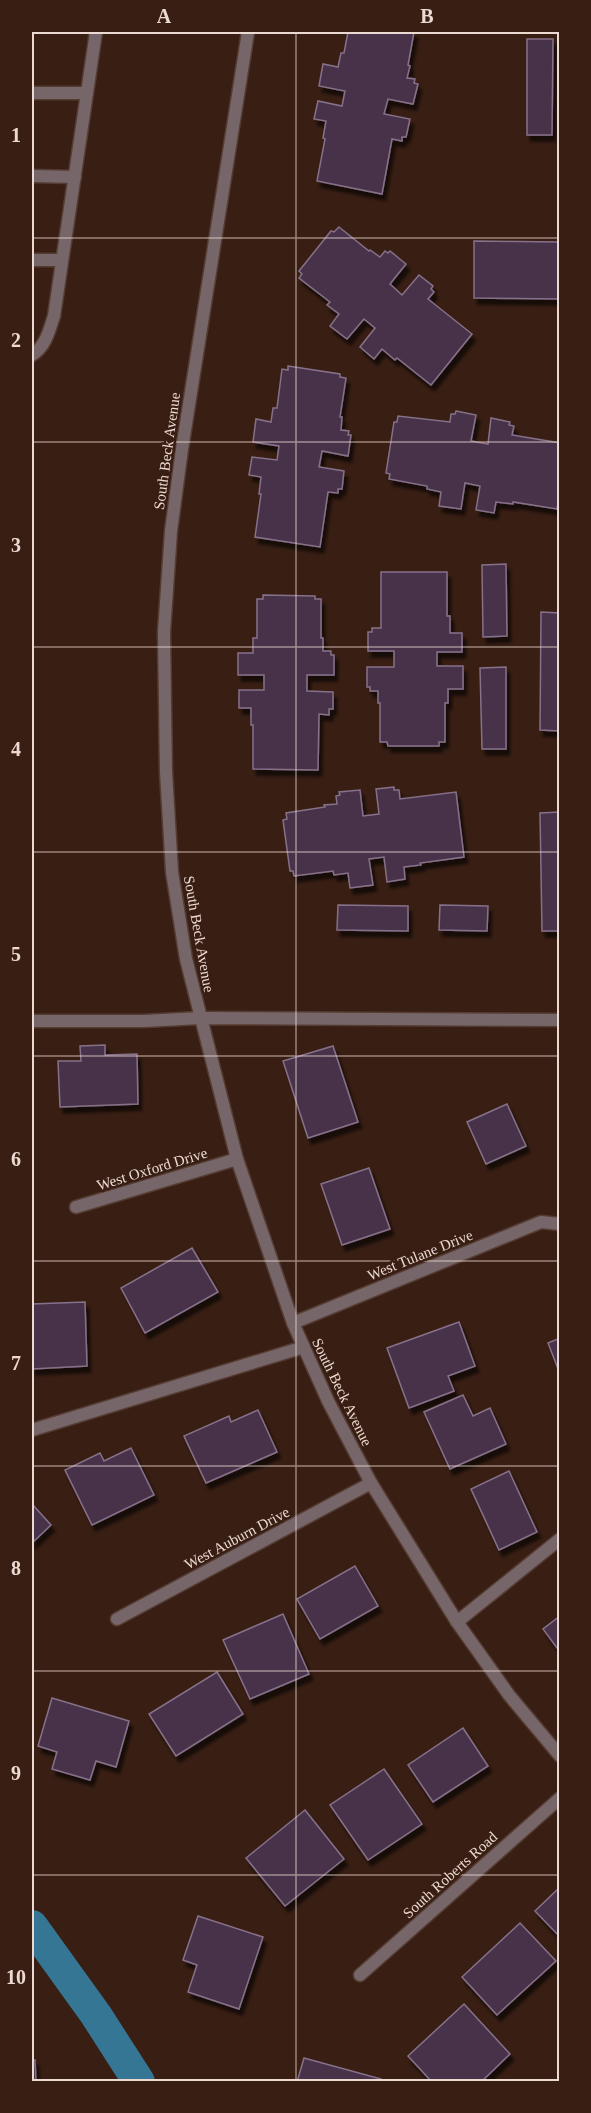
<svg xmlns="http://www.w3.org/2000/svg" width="591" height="2113" viewBox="0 0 591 2113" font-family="Georgia,serif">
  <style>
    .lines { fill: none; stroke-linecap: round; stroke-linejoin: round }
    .canal { stroke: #367695; stroke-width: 32 }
    .building { fill: #463349; stroke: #87718a; stroke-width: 1.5; filter: url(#shadow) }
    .service-casing { stroke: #553c32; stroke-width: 15 }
    .minor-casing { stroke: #553c32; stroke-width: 15 }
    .service { stroke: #766669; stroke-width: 12 }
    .minor { stroke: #766669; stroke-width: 12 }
    .grid { fill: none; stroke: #ecdad2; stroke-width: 1.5; stroke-opacity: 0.55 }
    .labels { text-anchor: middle; stroke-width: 5; stroke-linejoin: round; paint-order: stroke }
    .street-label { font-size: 15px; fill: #ecdad2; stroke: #381e13 }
    .neatline { fill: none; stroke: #ecdad2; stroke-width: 2 }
    .grid-label { font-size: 20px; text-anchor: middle; font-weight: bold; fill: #ecdad2 }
  </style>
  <defs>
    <filter id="shadow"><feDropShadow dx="3.5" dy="6" stdDeviation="1.5" flood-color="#0009"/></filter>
  </defs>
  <rect width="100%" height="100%" fill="#381e13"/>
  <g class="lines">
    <path class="canal" d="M32,1926L96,2015L139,2082"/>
  </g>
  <g class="building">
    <path d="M348,32H414L408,65L410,66L407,78L415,79L414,83L418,84L413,104L388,99L384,114L410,119L406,137H402V141L392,139L382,194L317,181L325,139L323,138L326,121L314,119L318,101L342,106L345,91L319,86L323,64L338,67L341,53H344Z"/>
    <path d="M527,39H553L552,135H527Z"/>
    <path d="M339,227L369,251L370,250L380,257L385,251L388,253L390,251L406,264L390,284L402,295L419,275L433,286L431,289L434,292L428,299L472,334L431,385L397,358L395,360L382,349L374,359L360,347L375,328L364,319L347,339L330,326L339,314L327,305L330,302L299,278L302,274L299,271L331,231L334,232Z"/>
    <path d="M474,241L560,242V299L474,298Z"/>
    <path d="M288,366L340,374V377L346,378L340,417H342L341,430L349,431L348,435H351L348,456L322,451L319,467L344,471L342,489H338V493L328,492L320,547L255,537L261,494H259L261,477L249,475L252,457L277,460L279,446L253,442L256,419L271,422L273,408H277L282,369L288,370Z"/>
    <path d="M456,411L476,415L471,441L488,444L491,418L510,422L509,425L514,426L512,435L560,443V492L557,509L513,502V504L496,502L494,513L476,510L480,486L465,483L461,509L439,506L441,492L427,489V486L389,479L390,474L386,473L394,422H397L398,416L450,422L451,414H455Z"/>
    <path d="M506,564L507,636L483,637L482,565Z"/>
    <path d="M381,572H447V616H450V633H462V652H437V666H463V689H448V703H445V742H439V746H388L387,742H380V703H378V691H370V687H367V667H394V651H368V632H372V628H381Z"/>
    <path d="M263,595L315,596V599H321V638H323V651H331V655H334V675H307V691L333,692V709H329V715L319,714L318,770L253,769V725H251V708H239V690H264V675H238V653H253V638H257V599H263Z"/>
    <path d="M541,612L560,613V731L540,730Z"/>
    <path d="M506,667V749H482L480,668Z"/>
    <path d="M394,787V790H399L400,799L456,792L464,857L420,863L421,865L404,867L405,879L387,882L384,857L369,859L373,885L350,888L348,873L334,875L333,871L294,876L293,871H290L283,820L287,819L286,813L325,807L324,805L337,804L336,796L340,795L339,792L360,790L363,816L379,814L376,789Z"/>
    <path d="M560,812V931H542L540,813Z"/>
    <path d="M338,905L408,906V931L337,930Z"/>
    <path d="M440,905L488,906L487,931L439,930Z"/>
    <path d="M105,1045V1055L137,1054L138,1104L60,1107L58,1061H81L80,1046Z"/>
    <path d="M333,1046L358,1122L308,1138L283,1061Z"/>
    <path d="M507,1104L526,1146L486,1164L467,1122Z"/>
    <path d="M369,1168L390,1229L342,1245L321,1184Z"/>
    <path d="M192,1248L218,1292L145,1333L121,1288Z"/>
    <path d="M85,1302L87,1366L32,1369V1304Z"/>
    <path d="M459,1322L475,1366L448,1376L454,1391L409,1408L387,1348Z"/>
    <path d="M560,1338V1374L548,1343Z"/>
    <path d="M463,1395L473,1416L490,1408L506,1444L450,1469L424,1412Z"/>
    <path d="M258,1410L277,1452L206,1483L184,1436L229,1416L231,1422Z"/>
    <path d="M131,1448L154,1495L92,1525L65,1470L100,1453L104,1461Z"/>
    <path d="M509,1471L537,1532L499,1550L471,1489Z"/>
    <path d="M32,1504L51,1525L32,1543Z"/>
    <path d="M355,1566L378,1606L320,1639L297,1599Z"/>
    <path d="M283,1614L309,1674L250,1699L223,1640Z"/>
    <path d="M560,1616V1652L543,1629Z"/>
    <path d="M217,1672L243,1714L176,1756L149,1714Z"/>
    <path d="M52,1698L129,1721L116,1767L96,1761L90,1780L52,1769L57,1752L38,1746Z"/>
    <path d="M463,1728L488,1766L433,1802L408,1765Z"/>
    <path d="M384,1769L422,1824L368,1860L330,1805Z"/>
    <path d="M305,1810L344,1859L285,1906L246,1858Z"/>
    <path d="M560,1887V1937L535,1911Z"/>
    <path d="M198,1916L263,1937L239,2009L188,1992L197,1965L183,1960Z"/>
    <path d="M520,1923L556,1961L497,2015L462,1977Z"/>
    <path d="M464,2004L510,2054L481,2082H432L408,2056Z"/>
    <path d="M304,2058L381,2079L380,2082H297Z"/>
    <path d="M32,2060H35L36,2082H32Z"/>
  </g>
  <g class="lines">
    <g class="service-casing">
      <g id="service">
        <path d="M32,93H87"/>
        <path d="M32,176L75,177"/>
        <path d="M32,260H62"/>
        <path d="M32,355C46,346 49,331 54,316L96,32"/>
        <path d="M32,1021H144L200,1018L560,1020"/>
        <path d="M32,1430L304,1347"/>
        <path d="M457,1622L560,1539"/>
      </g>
    </g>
    <g class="minor-casing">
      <g id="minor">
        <path d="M248,32L182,449L171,531L164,632L166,772L172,872L186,959L237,1159L293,1323L328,1401L371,1483L457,1622L509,1695L560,1756"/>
        <path d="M76,1207L237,1159"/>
        <path d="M293,1323L541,1222L560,1224"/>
        <path d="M117,1619L371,1483"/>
        <path d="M360,1975L560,1798"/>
      </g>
    </g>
    <use href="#service" class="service"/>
    <use href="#minor" class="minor"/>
  </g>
  <path class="grid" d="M296,32V2082M32,238H560M32,442H560M32,647H560M32,852H560M32,1056H560M32,1261H560M32,1466H560M32,1671H560M32,1875H560"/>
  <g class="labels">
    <g class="street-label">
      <text transform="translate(167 451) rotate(-82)" y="5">South Beck Avenue</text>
      <text transform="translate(199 934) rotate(80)" y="5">South Beck Avenue</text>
      <text transform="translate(152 1169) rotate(-17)" y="5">West Oxford Drive</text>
      <text transform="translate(420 1255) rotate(-22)" y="5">West Tulane Drive</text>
      <text transform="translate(342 1392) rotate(64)" y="5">South Beck Avenue</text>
      <text transform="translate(237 1538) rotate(-28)" y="5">West Auburn Drive</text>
      <text transform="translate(450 1875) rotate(-42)" y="5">South Roberts Road</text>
    </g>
  </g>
  <rect width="591" height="2113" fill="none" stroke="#381e13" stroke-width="66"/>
  <rect x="33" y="33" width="525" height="2047" class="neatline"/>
  <g class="grid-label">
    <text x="164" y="23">A</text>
    <text x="427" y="23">B</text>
    <text x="16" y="142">1</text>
    <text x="16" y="347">2</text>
    <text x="16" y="552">3</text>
    <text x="16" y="756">4</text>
    <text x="16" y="961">5</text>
    <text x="16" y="1166">6</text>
    <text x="16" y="1370">7</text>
    <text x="16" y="1575">8</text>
    <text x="16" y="1780">9</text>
    <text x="16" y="1984">10</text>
  </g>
</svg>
